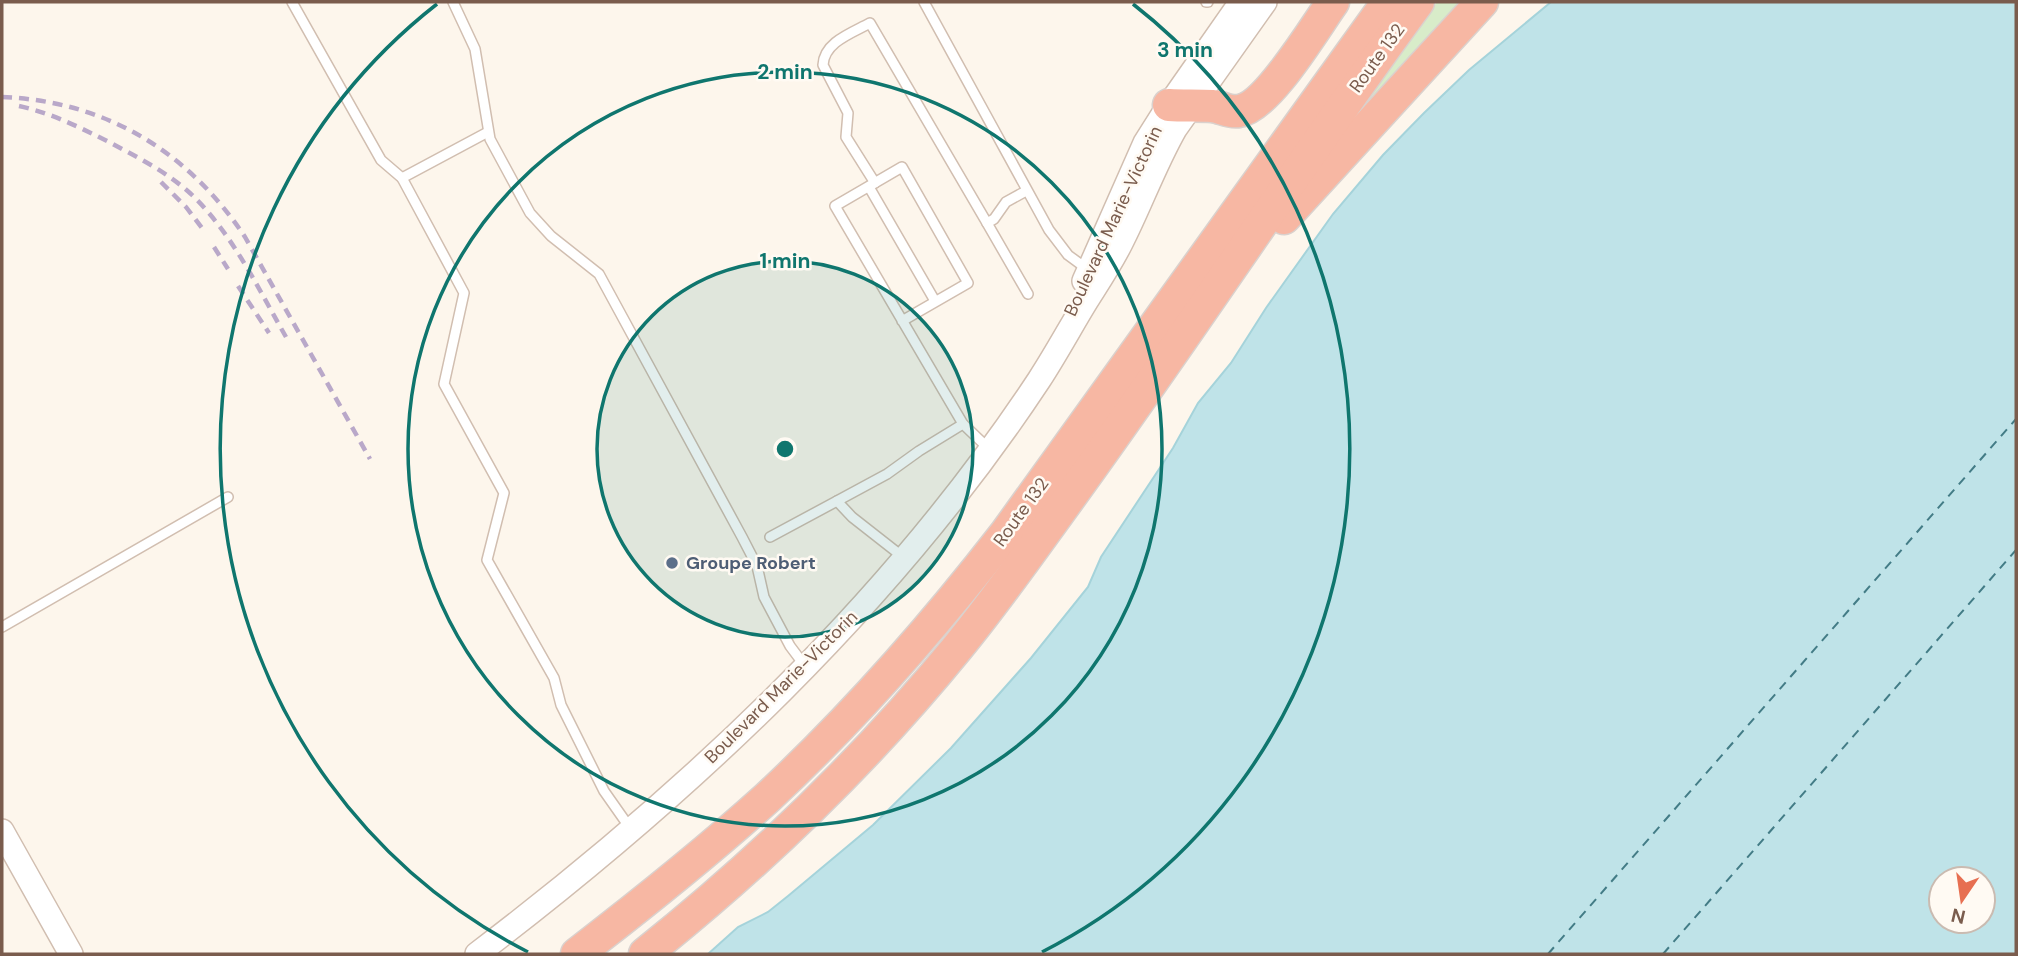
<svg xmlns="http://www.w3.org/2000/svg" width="2018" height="956" viewBox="0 0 2018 956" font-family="'DM Sans',sans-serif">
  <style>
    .green { fill: #d8ecc9 }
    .water { fill: #bfe3e8; stroke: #a5d3da; stroke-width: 2; fill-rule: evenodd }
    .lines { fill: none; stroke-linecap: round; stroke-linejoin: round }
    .ferry { stroke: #437c86; stroke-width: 2; stroke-dasharray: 9 7; stroke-linecap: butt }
    .service-casing { stroke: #d1beb0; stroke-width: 12 }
    .tertiary-casing { stroke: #d1beb0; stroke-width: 26 }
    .motorway-casing { stroke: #dad1cd; stroke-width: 35 }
    .service { stroke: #fff; stroke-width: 9 }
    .tertiary { stroke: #fff; stroke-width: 23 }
    .motorway { stroke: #f7b7a3; stroke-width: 32 }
    .rail { stroke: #b9a8c9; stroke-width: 4.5; stroke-dasharray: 10 7; stroke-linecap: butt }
    .ring { fill: none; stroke: #0f766e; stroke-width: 3.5 }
    .service-dot { fill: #5c6f8a; stroke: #fffaf3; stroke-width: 2.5 }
    .labels { text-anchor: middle; stroke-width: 5; stroke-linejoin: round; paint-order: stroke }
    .street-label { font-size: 18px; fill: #7a5c4d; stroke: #fffaf3 }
    .service-label { font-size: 18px; font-weight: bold; fill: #4e5e75; stroke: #fffaf3; text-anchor: start }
    .centre { fill: #0f766e; stroke: #fffaf3; stroke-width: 3.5 }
    .ring-label { font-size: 21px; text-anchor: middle; font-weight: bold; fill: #0f766e; stroke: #fffaf3; stroke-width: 5; stroke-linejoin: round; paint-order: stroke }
  </style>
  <rect width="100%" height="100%" fill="#fdf6ec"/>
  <path class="green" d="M1437,2H1462L1348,125Z"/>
  <path class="water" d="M1551,2H2016V954H708L738,927L768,912L788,896L873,825L951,748L1031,658L1088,587L1101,557L1173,448L1198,403L1231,363L1266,308L1333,214L1383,155L1424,113L1469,70ZM1941,879H1983V921H1941Z"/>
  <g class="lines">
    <g class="ferry">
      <path d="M1548,954L2016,419"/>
      <path d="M1663,954L2016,550"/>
    </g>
    <g class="service-casing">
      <g id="service">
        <path d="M292,2L381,160L402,178"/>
        <path d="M453,2L475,49L490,139L530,213L551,236L599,274L742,537L757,566L764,597L790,646L805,666"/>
        <path d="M924,2L1049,230L1068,255L1087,269"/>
        <path d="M1206,2H1208"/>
        <path d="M488,132L402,178L464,293L444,384L504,493L487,560L554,678L561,705L604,791L630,828"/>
        <path d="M875,183L846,137L848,113L823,65C824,42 852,33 870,23L987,223"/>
        <path d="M869,187L935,301"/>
        <path d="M1026,191L1006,202L994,219L987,223L1028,294"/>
        <path d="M902,321L968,283L902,167L835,206L963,424"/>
        <path d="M837,501L887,474L919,451L963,424L989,449"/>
        <path d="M770,537L837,501L852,517L903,557"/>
        <path d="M2,627L228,497"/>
      </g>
    </g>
    <g class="tertiary-casing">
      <g id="tertiary">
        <path d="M1084,281L1145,143L1169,105L1241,2"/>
        <path d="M2,831L71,954"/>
        <path d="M477,954C690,792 891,604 1039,380C1056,354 1071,326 1087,300C1099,281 1111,263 1121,243C1140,206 1154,166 1175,129L1265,2"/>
      </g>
    </g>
    <g class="motorway-casing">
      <g id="motorway">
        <path d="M1169,105C1183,106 1198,105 1212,106C1222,107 1229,113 1239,111C1268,107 1315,27 1333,2"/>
        <path d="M1284,218L1482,2"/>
        <path d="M577,954C642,904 706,853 767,798C854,717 933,627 1006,533L1388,2"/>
        <path d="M645,954C759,863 866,760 958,647C995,602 1028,555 1062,508C1184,341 1296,168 1418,2"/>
      </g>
    </g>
    <use href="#service" class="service"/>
    <use href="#tertiary" class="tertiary"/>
    <use href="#motorway" class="motorway"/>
    <g class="rail">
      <path d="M2,97C105,101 188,151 245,237L370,459"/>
      <path d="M19,106C51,113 79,127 109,142C137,157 167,172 191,194C232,233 258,288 286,337"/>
      <path d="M161,182L186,207L205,232"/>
      <path d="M214,247L228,269"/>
      <path d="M238,286L269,333"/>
    </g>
  </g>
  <circle cx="785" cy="449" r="188" fill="#0f766e" fill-opacity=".12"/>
  <g class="ring">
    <circle cx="785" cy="449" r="188"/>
    <circle cx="785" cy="449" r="377"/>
    <path d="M528 952A565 565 0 0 1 437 4M1133 4A565 565 0 0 1 1042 952"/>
  </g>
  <circle class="service-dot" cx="672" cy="563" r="7"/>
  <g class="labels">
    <g class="street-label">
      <text transform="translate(1377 58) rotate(-54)" y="6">Route 132</text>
      <text transform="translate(1113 221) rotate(-65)" y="6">Boulevard Marie-Victorin</text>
      <text transform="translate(1021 512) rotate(-54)" y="6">Route 132</text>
      <text transform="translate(781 687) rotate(-45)" y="6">Boulevard Marie-Victorin</text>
    </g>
    <g class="service-label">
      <text x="686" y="569">Groupe Robert</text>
    </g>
  </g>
  <circle cx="785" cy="449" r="10" class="centre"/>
  <g class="ring-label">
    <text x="1185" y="57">3 min</text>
    <text x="785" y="79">2 min</text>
    <text x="785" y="268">1 min</text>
  </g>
  <rect width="2018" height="956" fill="none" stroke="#7a5c4d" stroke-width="7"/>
  <g transform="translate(1962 900) rotate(193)"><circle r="33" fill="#fffaf3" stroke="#cabbb1" stroke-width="2"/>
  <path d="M0-5L12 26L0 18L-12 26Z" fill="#e76f51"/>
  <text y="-10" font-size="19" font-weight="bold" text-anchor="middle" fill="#7a5c4d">N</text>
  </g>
</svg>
